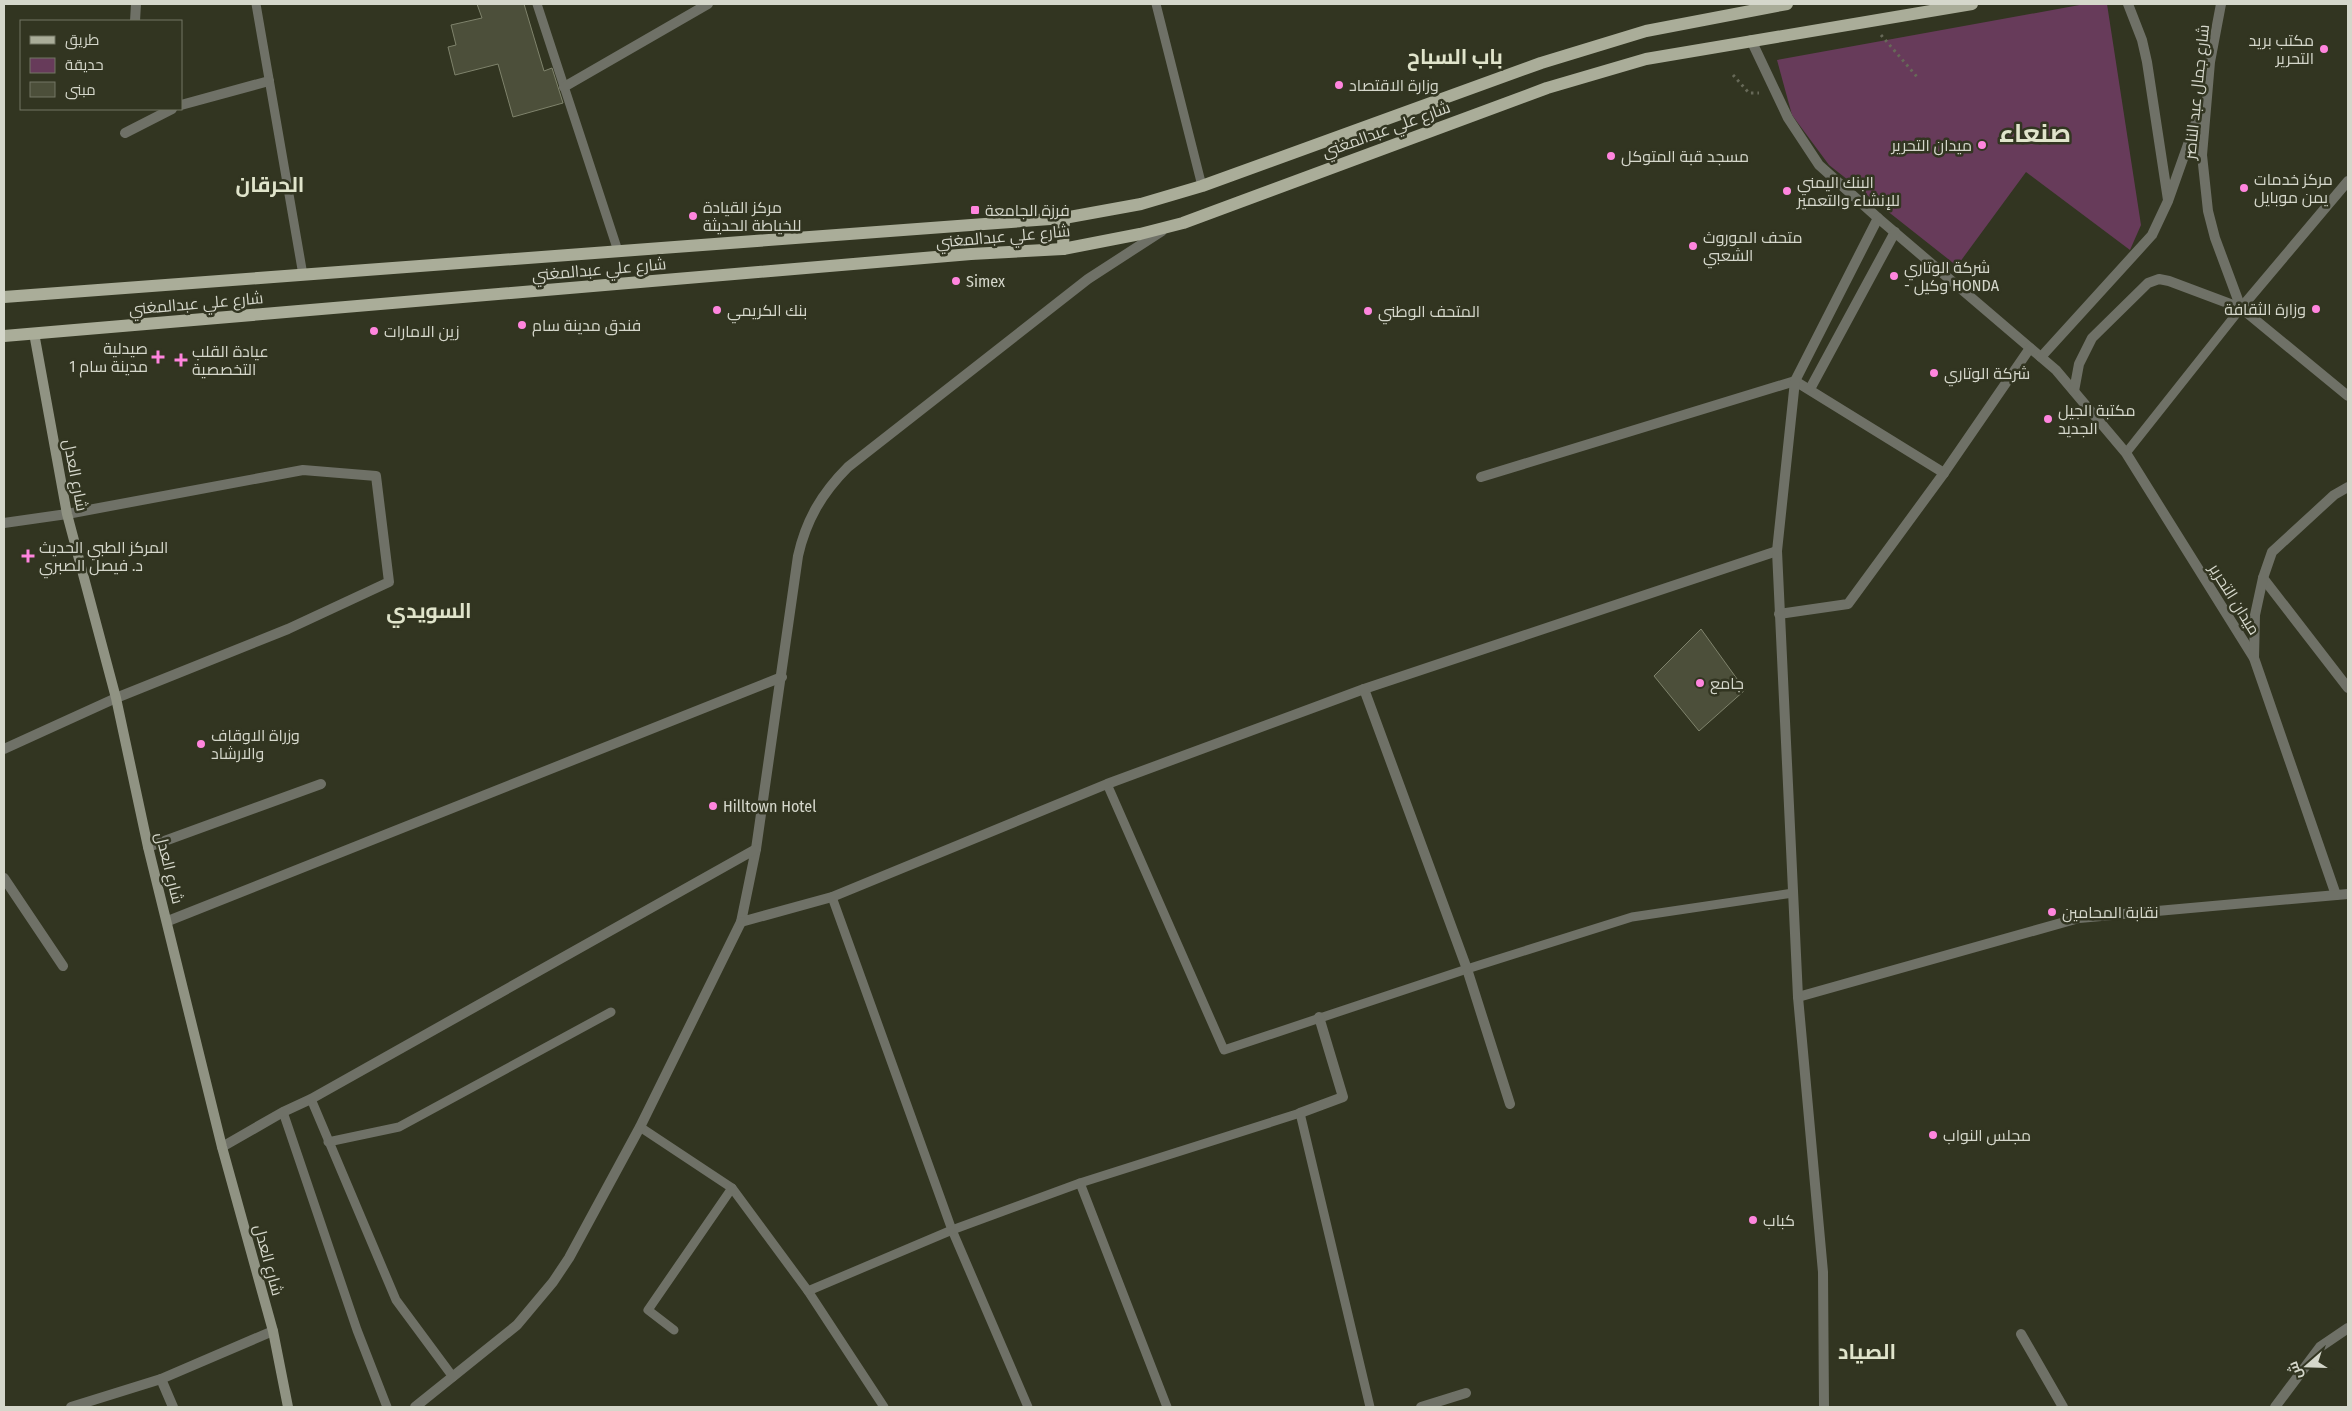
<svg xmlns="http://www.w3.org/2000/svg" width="2352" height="1411" viewBox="0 0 2352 1411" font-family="'Fira Sans Condensed',Cairo,sans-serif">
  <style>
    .green { fill: #673b5a }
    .building { fill: #4c4f3a; stroke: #7f836c }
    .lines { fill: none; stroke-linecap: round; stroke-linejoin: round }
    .path { stroke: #676958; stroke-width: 3; stroke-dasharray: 2.5 4; stroke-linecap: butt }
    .lane { stroke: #6f7167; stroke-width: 9 }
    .street { stroke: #6f7167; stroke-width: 10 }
    .secondary { stroke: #909383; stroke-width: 10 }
    .primary { stroke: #aaad99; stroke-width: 12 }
    .poi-dot { fill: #ff85de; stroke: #323521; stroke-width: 2 }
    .labels { text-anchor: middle; stroke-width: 5; stroke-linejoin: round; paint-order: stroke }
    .poi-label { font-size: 16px; fill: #d5d7cb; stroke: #323521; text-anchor: start }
    .street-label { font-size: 16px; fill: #d5d7cb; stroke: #323521 }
    .district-label { font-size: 21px; font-weight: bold; fill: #e0e4cb; stroke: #323521 }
    .town-label { font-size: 26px; font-weight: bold; fill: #e0e4cb; stroke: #323521 }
  </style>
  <rect width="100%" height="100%" fill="#323521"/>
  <path class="green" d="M2085,4H2107L2141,225L2130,250L2026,172L1957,266L1829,165L1792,115L1777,60Z"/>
  <g class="building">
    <path d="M477,4H524L544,71L552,68L563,103L513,117L498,64L455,75L448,47L456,45L451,25L482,18Z"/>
    <path d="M1701,629L1745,690L1699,731L1654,676Z"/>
  </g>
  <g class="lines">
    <g class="path">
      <path d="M1881,35L1918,78"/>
      <path d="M1733,75L1749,93H1759"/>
    </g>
    <g class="lane">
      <path d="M256,4L303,275"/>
      <path d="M537,4L618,251"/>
      <path d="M1156,4L1202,186"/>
      <path d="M2126,453L2241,308"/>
      <path d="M1107,784L1224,1050L1467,969L1632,917L1793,893"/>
      <path d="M832,897L952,1230L1028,1407"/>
      <path d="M311,1099L396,1300L453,1377"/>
      <path d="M283,1112L357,1330L387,1407"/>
      <path d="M640,1127L732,1188L808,1291L884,1407"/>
      <path d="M328,1142L399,1127L611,1012"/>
      <path d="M1080,1183L1167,1407"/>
      <path d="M808,1291L952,1230L1080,1183L1300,1113L1370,1407"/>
      <path d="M674,1330L648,1310L732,1188"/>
    </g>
    <g class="street">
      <path d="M2128,4L2142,40L2147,62L2168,200"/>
      <path d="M2221,4L2210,62L2202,155L2208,211L2215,238L2241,308L2348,396"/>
      <path d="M135,21L136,4"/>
      <path d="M1751,40L1788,118L1819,165L1878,218L2056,370L2126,453L2254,658L2336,895"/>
      <path d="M564,87L708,4"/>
      <path d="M181,105L269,81"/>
      <path d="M125,133L172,109"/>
      <path d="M1162,231L1088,279L848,467C822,493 806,520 798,556L756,849L741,922L832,897L1107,784L1364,689L1777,551"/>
      <path d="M2041,357L2152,235L2168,201L2202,105"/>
      <path d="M1810,389L1895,232"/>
      <path d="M2074,391L2079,364L2092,338L2148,283L2159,279L2169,281L2241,308L2348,181"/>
      <path d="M1481,477L1795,381L1944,473"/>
      <path d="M4,523L67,514L303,470L376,476L389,582L288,629L116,698L4,749"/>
      <path d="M2263,578L2348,688"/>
      <path d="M1779,614L1848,604L1944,473L2030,348"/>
      <path d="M2254,658L2255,615L2263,578L2272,552L2334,495L2348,487"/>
      <path d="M1364,689L1467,969L1510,1104"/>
      <path d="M148,847L321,784"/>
      <path d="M4,878L63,966"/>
      <path d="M168,921L782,677"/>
      <path d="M1798,997L2079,918L2348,894"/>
      <path d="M1300,1113L1343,1097L1319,1017"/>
      <path d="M222,1147L283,1112L311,1099L756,849"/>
      <path d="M2021,1334L2063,1407"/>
      <path d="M161,1379L173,1407"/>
      <path d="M71,1407L161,1379L273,1331"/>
      <path d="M415,1407L517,1325L553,1282L569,1258L640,1127L741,922"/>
      <path d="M1421,1407L1466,1393"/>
      <path d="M1824,1407L1823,1272L1798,997L1777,551L1795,381L1878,218"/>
      <path d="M2275,1407L2320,1347L2348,1328"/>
    </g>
    <path class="secondary" d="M34,333L67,514L116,698L148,847L222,1147L273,1331L288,1407"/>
    <g class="primary">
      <path d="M1063,249L1064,218"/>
      <path d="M4,297L1064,218L1141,204L1202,186L1541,63L1646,31L1787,4"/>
      <path d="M4,336L971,254L1063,249L1140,234L1183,223L1547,88L1646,59L1972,4"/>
    </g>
  </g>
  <g class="poi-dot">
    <circle cx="2324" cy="49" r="5"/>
    <circle cx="1339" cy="85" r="5"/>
    <circle cx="1982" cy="145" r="5"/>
    <circle cx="1611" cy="156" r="5"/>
    <circle cx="2244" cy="188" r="5"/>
    <circle cx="1787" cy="191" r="5"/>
    <rect x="970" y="205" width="10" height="10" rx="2.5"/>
    <circle cx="693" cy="216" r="5"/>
    <circle cx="1693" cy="246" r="5"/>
    <circle cx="1894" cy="276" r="5"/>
    <circle cx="956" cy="281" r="5"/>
    <circle cx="2316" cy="309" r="5"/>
    <circle cx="717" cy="310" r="5"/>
    <circle cx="1368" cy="311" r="5"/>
    <circle cx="522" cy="325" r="5"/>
    <circle cx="374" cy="331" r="5"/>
    <path d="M155.5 349.5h5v5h5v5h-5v5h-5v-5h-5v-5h5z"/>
    <path d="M178.5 352.5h5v5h5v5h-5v5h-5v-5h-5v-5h5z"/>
    <circle cx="1934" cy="373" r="5"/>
    <circle cx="2048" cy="419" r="5"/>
    <path d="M25.5 548.5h5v5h5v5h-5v5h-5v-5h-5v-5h5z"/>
    <circle cx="1700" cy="683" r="5"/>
    <circle cx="201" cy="744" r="5"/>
    <circle cx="713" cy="806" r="5"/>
    <circle cx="2052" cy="912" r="5"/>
    <circle cx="1933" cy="1135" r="5"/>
    <circle cx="1753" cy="1220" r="5"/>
  </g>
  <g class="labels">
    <g class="poi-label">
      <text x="2314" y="46" text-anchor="end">مكتب بريد<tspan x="2314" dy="18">التحرير</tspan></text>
      <text x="1349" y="91">وزارة الاقتصاد</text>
      <text x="1972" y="151" text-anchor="end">ميدان التحرير</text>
      <text x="1621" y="162">مسجد قبة المتوكل</text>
      <text x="2254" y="185">مركز خدمات<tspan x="2254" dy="18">يمن موبايل</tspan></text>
      <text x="1797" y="188">البنك اليمني<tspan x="1797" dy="18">للإنشاء والتعمير</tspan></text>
      <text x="703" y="213">مركز القيادة<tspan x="703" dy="18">للخياطة الحديثة</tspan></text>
      <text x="985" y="216">فرزة الجامعة</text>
      <text x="1703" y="243">متحف الموروث<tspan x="1703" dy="18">الشعبي</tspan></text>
      <text x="1904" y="273">شركة الوتاري<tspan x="1904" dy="18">- وكيل HONDA</tspan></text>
      <text x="966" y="287">Simex</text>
      <text x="2306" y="315" text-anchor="end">وزارة الثقافة</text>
      <text x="727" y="316">بنك الكريمي</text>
      <text x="1378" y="317">المتحف الوطني</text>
      <text x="532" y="331">فندق مدينة سام</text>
      <text x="384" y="337">زين الامارات</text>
      <text x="148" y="354" text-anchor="end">صيدلية<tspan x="148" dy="18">مدينة سام 1</tspan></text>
      <text x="192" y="357">عيادة القلب<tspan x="192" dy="18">التخصصية</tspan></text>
      <text x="1944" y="379">شركة الوتاري</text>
      <text x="2058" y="416">مكتبة الجيل<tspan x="2058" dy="18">الجديد</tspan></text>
      <text x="39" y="553">المركز الطبي الحديث<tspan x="39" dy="18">د. فيصل الصبري</tspan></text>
      <text x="1710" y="689">جامع</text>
      <text x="211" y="741">وزراة الاوقاف<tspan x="211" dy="18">والارشاد</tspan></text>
      <text x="723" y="812">Hilltown Hotel</text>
      <text x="2062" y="918">نقابة المحامين</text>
      <text x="1943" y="1141">مجلس النواب</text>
      <text x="1763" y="1226">كباب</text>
    </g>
    <g class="street-label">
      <text transform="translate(2196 92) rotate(-84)" y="6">شارع جمال عبد الناصر</text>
      <text transform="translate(1386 129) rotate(-20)" y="6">شارع علي عبدالمغني</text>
      <text transform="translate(1003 236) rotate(-5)" y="6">شارع علي عبدالمغني</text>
      <text transform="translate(599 269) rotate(-5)" y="6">شارع علي عبدالمغني</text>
      <text transform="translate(196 303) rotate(-5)" y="6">شارع علي عبدالمغني</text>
      <text transform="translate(76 475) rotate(79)" y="6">شارع العدل</text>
      <text transform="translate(2235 599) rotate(58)" y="6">ميدان التحرير</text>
      <text transform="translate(170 868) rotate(76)" y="6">شارع العدل</text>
      <text transform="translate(269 1260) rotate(75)" y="6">شارع العدل</text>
    </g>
    <g class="district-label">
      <text x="1455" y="64">باب السباح</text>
      <text x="270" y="192">الحرقان</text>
      <text x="429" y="618">السويدي</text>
      <text x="1867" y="1359">الصياد</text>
    </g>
    <g class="town-label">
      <text x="2035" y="142">صنعاء</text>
    </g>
  </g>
  <rect width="2352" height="1411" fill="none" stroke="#d5d7cb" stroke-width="10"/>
  <rect x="20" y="20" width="162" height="90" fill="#323521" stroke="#737665"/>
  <rect x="30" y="36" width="25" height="8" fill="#aaad99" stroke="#737665"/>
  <text x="65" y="45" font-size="15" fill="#d5d7cb">طريق</text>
  <rect x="30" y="58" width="25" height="15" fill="#673b5a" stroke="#737665"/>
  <text x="65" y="70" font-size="15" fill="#d5d7cb">حديقة</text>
  <rect x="30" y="82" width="25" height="15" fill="#4c4f3a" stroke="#737665"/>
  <text x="65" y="95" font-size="15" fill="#d5d7cb">مبنى</text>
  <g transform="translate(2307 1366) rotate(250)" stroke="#323521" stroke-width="4" paint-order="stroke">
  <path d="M0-4L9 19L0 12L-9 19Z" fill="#d5d7cb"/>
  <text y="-8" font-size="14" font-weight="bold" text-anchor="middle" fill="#d5d7cb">ش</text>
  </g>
</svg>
